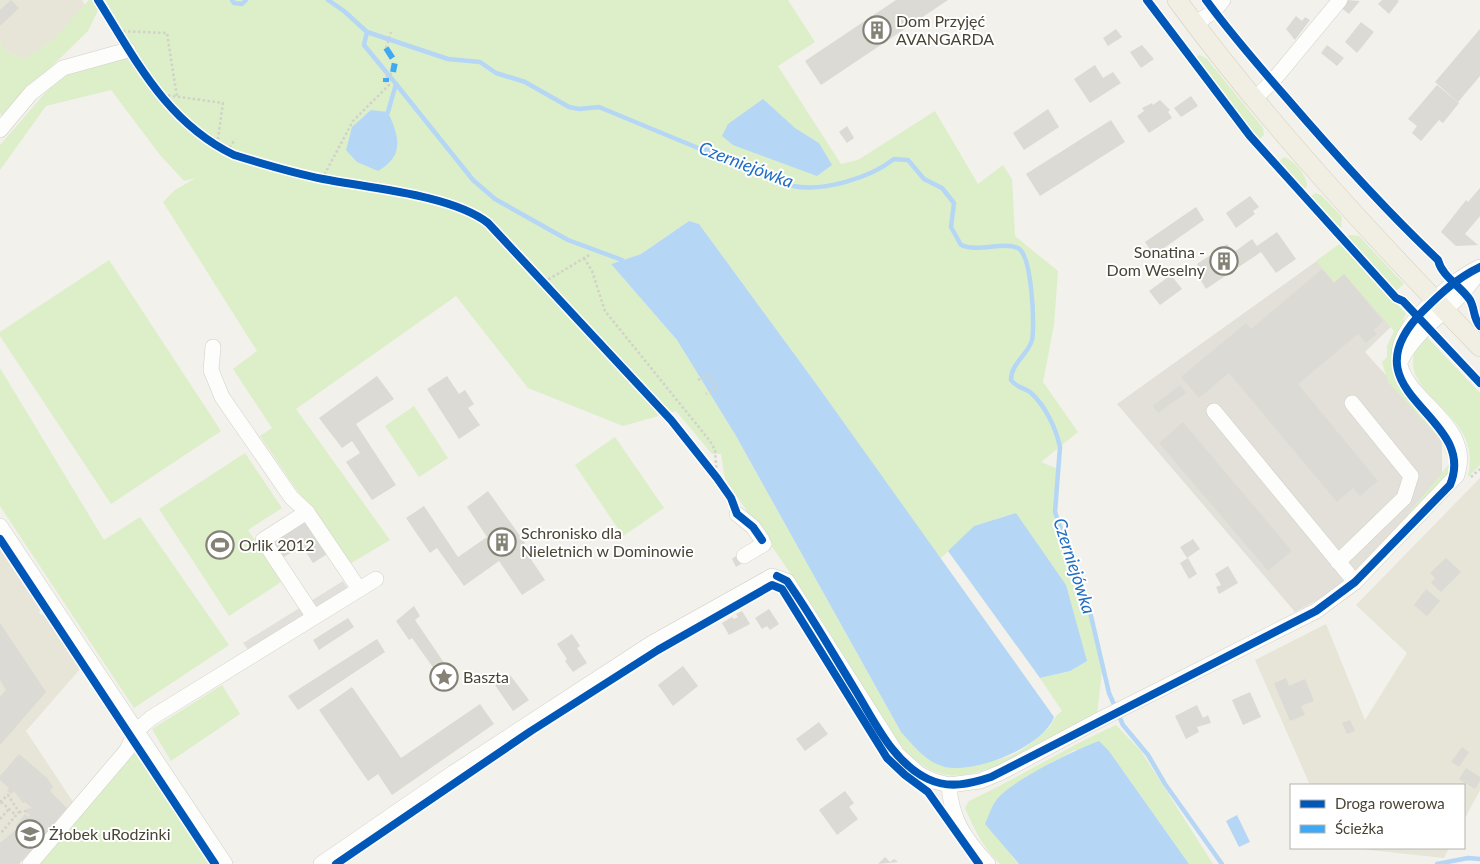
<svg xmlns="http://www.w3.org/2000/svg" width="1480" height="864" viewBox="0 0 1480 864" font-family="Lato,sans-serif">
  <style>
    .residential { fill: #e7e4d8 }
    .industrial { fill: #e2e0d9 }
    .green { fill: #dcefc9; fill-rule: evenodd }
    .parking { fill: #e1e0da }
    .water { fill: #b6d6f5 }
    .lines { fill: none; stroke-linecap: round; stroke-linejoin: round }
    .stream { stroke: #b6d6f5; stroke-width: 4.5 }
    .building { fill: #dcdad4 }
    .minor-casing { stroke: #d0cfc9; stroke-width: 16 }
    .major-casing { stroke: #d6d0b7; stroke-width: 20 }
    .path { stroke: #d2d1ca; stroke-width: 2.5; stroke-dasharray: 2.5 2.5; stroke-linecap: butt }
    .minor { stroke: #fdfdfc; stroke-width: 15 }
    .major { stroke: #f1efe4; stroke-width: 19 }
    .quiet { stroke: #3fa9f5; stroke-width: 6; stroke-dasharray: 12 6; stroke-linecap: butt }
    .cycleway-casing { stroke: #fff; stroke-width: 11 }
    .cycleway { stroke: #0057b8; stroke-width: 8 }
    .labels { text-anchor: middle; stroke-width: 4; stroke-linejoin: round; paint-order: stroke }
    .poi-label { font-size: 16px; fill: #4a4435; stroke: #fff; text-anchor: start }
    .water-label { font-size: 18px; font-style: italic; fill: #216fc4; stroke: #fff }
  </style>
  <rect width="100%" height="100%" fill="#f2f1ec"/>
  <g class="residential">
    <path d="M0,0H82L85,5L51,42L24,59L5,51L0,42Z"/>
    <path d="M1480,478V790L1464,820V785H1310L1255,660L1326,624L1365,720L1407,653L1356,605Z"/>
    <path d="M0,549L41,610L39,612L41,615L43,614L80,669L26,731L73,802L19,864H0Z"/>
    <path d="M1351,848H1449L1444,858Z"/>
  </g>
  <path class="industrial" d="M1339,245L1399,319L1365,352L1442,437V474L1408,514L1409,515L1350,576L1321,598L1295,612L1117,404Z"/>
  <g class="green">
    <path d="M89,0H103L88,31L5,112L2,117L0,113V42L5,51L24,59L51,42Z"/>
    <path d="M105,0H788L815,42L778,66L841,164L858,160L935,111L978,184L1003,165L1012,179L1015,236L1058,271L1054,325L1043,382L1078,432L1041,462L1058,469L1055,512L1075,566L1103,663L1097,714C1061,733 988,781 947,775C929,772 915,762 903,748C872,715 850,665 826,627C794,576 758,528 725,479L721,454H712L676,411L623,426L528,388L456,296L296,409L390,540L348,565L316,512L298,492L260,436L272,428L233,369L257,351L163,202L175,190L196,178L184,181L160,155L111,90L46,106L0,170V145L64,71L138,56ZM795,128L819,143L722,136ZM689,221L699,224L817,385L940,559L974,526L1016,513L1070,671L1040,678L1062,711C1055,716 1055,718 1051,725C1048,730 1024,749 1018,752C1009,758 995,760 985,763C938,773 932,764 901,732L736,436L677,340L611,264L641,254Z"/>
    <path d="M1200,55L1207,59L1263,128L1264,135L1258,141L1194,58Z"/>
    <path d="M1284,157C1294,160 1307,176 1307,186L1303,192L1277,163Z"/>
    <path d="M1315,193L1321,195L1342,217L1341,229L1339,230L1309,198Z"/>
    <path d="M1349,235L1359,236L1404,284L1396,291L1345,238Z"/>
    <path d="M1342,242L1406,314L1403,320L1405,322C1388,341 1389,361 1399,383L1450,440L1453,456L1452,468L1446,476L1409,515L1408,514L1450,463L1441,440L1388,382L1382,362L1387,357V346L1394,331L1344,274L1334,282L1316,261Z"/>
    <path d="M109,260L221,431L111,504L0,336V332Z"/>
    <path d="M1425,335L1480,393V465L1468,477C1480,424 1434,412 1415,374C1410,357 1415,349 1425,335Z"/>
    <path d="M0,368L104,540L140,517L229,645L134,708L0,506Z"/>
    <path d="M414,406L448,458L419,477L385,426Z"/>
    <path d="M615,437L664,508L623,536L575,465Z"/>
    <path d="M245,453L282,508L248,530L281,582L229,616L159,509Z"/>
    <path d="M222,685L240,714L171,761L152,729Z"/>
    <path d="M1116,725L1141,751L1213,864H1189L1109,751L1074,750L1019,782L995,801L1012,857L1019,864H1000C982,845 976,833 965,808L969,801C1019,778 1066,747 1116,725Z"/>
    <path d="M137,751L211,864H37Z"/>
  </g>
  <path class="parking" d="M343,581L348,589L249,651L243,643Z"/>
  <g class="water">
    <path d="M763,99L795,128L819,143L832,165L817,176L733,145L722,136L728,124Z"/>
    <path d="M371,110L388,112C399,137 405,155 378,171L357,162L346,150L352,127Z"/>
    <path d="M689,221L699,224L817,385L1054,717C1044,747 971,776 942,766C925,761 912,744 901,732L736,436L677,340L611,264L641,254Z"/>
    <path d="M1016,513L1066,585L1087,661L1070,671L1040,678L948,551L974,526Z"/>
    <path d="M1099,741L1109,751L1189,864H1019L985,824C988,817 991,808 995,802C1007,782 1077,749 1099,741Z"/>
    <path d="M1237,815L1250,842L1239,847L1226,821Z"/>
  </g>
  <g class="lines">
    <g class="stream">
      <path d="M232,0L234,3L242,4L246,0"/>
      <path d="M328,0L344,11L367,32L448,59L480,62L496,73L525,82L569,107L579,109L599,107L698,148C716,150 727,161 744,167C751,170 759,171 766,174C775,178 783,184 793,186C823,192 870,178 894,159L908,160L924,179L942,188L954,203L951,227L961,245C979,253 1002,241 1018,248C1032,255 1035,325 1032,340C1028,355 1011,363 1011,380C1017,388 1023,387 1030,392C1045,405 1056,428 1060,447L1055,512L1091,616L1109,693L1123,725L1148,755L1165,784L1222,864"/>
      <path d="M367,32L364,45L396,84L388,112"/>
      <path d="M396,84L473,180L495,199L568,240L622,260"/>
      <path d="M1437,864L1468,858L1480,859"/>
    </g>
  </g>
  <g class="building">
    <path d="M11,0L19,8L0,26V10Z"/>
    <path d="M896,0H948L821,85L805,61Z"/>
    <path d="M1347,0L1360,1L1349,14L1340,7Z"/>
    <path d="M1382,0H1397L1399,1L1389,14L1378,4Z"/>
    <path d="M1296,16L1302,21L1305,17L1310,20L1295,40L1286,29Z"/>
    <path d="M1361,22L1374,32L1357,53L1345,42Z"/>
    <path d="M1116,29L1122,37L1108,46L1103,38Z"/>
    <path d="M1480,29V76L1458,102L1435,82Z"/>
    <path d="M1142,45L1154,59L1141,68L1130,52Z"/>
    <path d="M1327,45L1344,58L1337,66L1321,53Z"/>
    <path d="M1095,65L1103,78L1113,72L1121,83L1090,103L1074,79Z"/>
    <path d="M1437,85L1459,103L1443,123L1439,120L1421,141L1412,133L1417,126L1408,119Z"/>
    <path d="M1191,96L1198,106L1181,117L1174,108Z"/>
    <path d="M1160,100L1170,110L1168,112L1172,118L1149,133L1137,116L1144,111L1142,108L1152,103L1153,105Z"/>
    <path d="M1048,109L1059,127L1024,150L1013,133Z"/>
    <path d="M1111,120L1125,142L1040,196L1026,174Z"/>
    <path d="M847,126L854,138L847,143L839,132Z"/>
    <path d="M1480,188V216L1465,234L1478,245L1456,246L1441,232L1466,200L1468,202Z"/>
    <path d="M1250,196L1259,207L1253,211L1255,214L1236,228L1226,213Z"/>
    <path d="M1196,207L1204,220L1154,255L1145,242Z"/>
    <path d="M1277,232L1296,259L1276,273L1261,252L1206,289L1198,276L1203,273L1197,264L1227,244L1233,253L1252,239L1257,246Z"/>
    <path d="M1322,269L1334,283L1344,274L1383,321L1374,330L1377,334L1366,343L1358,334L1298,384L1378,481L1360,496L1353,488L1337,502L1229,373L1199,398L1181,377L1246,323L1251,329Z"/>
    <path d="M1171,275L1182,289L1160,305L1149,291Z"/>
    <path d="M377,376L394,399L356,424L396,485L372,500L346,462L360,453L352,441L342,448L319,418Z"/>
    <path d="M447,376L459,394L465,390L474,404L468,408L480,425L459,439L427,389Z"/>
    <path d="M1180,385L1186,393L1158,413L1153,406Z"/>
    <path d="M1183,422L1292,551L1268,571L1159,443Z"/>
    <path d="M488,491L525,543L522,546L545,580L522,595L499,561L464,586L437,548L430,553L406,518L424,506L458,557L487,537L467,507Z"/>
    <path d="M306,516L329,553L313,563L302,546L279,560L267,541Z"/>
    <path d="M1193,539L1200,549L1187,558L1180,547Z"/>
    <path d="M736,556L741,564L736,567L732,559Z"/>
    <path d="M1188,558L1197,574L1189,579L1180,563Z"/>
    <path d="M1446,558L1461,572L1441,592L1431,583L1435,578L1430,573Z"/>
    <path d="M1228,566L1238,583L1219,594L1216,587L1221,585L1215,574Z"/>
    <path d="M1426,589L1440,601L1427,616L1414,605Z"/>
    <path d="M414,606L420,616L415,620L451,673L442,680L412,638L409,640L396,621Z"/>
    <path d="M769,609L779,624L770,630L767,626L762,629L755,618Z"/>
    <path d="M742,611L750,624L729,635L722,623L732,617L734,619L738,617L736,614Z"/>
    <path d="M348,618L354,627L319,650L313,640Z"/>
    <path d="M0,623L46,692L0,745V697L6,690L0,680Z"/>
    <path d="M572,634L580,646L577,648L587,663L573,672L565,661L567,659L557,644Z"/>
    <path d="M377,639L385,652L298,710L288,696Z"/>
    <path d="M683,666L698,686L673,706L658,685Z"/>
    <path d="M510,675L529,700L513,711L495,685Z"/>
    <path d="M1286,678L1289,686L1305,679L1314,701L1301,706L1305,715L1290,721L1274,683Z"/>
    <path d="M352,687L401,758L480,704L494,724L392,795L378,774L368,781L319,710Z"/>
    <path d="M1250,692L1261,717L1243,725L1232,700Z"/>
    <path d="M1197,705L1203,718L1208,715L1211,723L1197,727L1199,732L1186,739L1175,716Z"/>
    <path d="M1350,720L1355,731L1347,734L1342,723Z"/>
    <path d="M819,722L828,734L805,751L796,739Z"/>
    <path d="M1462,747L1469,752L1459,767L1451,762Z"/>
    <path d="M19,754L47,778L53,787L50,791L67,808L19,864H0V843L18,828L16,826L25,814L28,817L30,814H27L26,809L32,808L25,802L23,803L14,791L11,794L7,791L9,788L0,780V776Z"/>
    <path d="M1466,768L1480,777V781L1475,789L1459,779Z"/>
    <path d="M845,791L854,803L849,807L858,819L837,835L819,810Z"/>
    <path d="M885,857L890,862L894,859L898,862L878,864Z"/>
  </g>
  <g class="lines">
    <g class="minor-casing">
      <g id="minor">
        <path d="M1195,24L1214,11L1223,0"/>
        <path d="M1254,99L1272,82L1340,0"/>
        <path d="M0,130L31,93L63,68L128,50"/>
        <path d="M213,347L211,370L222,397L291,497L307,512L359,589"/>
        <path d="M1401,360C1419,324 1461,305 1480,269"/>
        <path d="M1214,411L1355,582"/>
        <path d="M307,512L263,540L314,617"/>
        <path d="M737,514L753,527L762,540"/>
        <path d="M0,526L225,864"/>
        <path d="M744,556L764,544"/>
        <path d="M1338,562L1404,498L1411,476L1352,403"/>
        <path d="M949,785C951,820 965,839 988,864"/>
        <path d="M30,864L127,750L136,731L151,718L376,579"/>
        <path d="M321,864L453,773L652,643L772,576L787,581L897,754L919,774L934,781L949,785L980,781L1002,772L1095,722L1316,611L1355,582L1457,475C1480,406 1346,389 1423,311C1441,293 1457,278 1480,267"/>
      </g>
    </g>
    <g class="major-casing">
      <path id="major" d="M1177,0C1268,124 1373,236 1480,347"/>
    </g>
    <g class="path">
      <path d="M118,31L167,33L177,97"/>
      <path d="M386,48L391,32"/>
      <path d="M386,78L393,72"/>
      <path d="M158,94L223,103L217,145"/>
      <path d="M227,152L235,139"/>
      <path d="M322,179L353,121L389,85L386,82"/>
      <path d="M584,258L592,271L605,311L710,441L715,450L717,478"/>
      <path d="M1438,260L1448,271"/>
      <path d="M544,282L591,254"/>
      <path d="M1475,300L1480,318"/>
      <path d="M698,380L709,374L717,388L706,394"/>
      <path d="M1471,477L1480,469"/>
      <path d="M0,802L8,795L19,812L0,834"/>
      <path d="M1,802L16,815"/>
      <path d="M19,812L27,811"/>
      <path d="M0,819L9,809"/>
    </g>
    <use href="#minor" class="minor"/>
    <use href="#major" class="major"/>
    <g class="quiet">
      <path d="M386,48L395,62L393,72"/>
      <path d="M386,82V78"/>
    </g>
    <g class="cycleway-casing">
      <g id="cycleway">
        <path d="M98,0C136,60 166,122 234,155C263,164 293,173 323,179C369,188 452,195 488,223L671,420L717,478L731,498L737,514L753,527L762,540"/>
        <path d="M1147,0L1250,136L1396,298L1403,301L1480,383"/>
        <path d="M1206,0C1230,33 1257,64 1284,95C1333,152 1383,208 1438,260C1442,277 1461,286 1470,300C1475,309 1473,318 1480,326"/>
        <path d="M0,539L215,864"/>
        <path d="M777,576L787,581C811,615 832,652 854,688C874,720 892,762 928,779C949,789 970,784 991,777L1316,611L1355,582L1450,485C1480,414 1341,394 1423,311C1441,293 1457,278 1480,267"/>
        <path d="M336,864L531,731L658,650L772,585L782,589L887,758L905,775L928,792L979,864"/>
      </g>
    </g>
    <use href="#cycleway" class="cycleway"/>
  </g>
  <defs>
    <g id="building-ring" transform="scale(1.4375)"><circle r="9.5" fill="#fff" stroke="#858175" stroke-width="1.5"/><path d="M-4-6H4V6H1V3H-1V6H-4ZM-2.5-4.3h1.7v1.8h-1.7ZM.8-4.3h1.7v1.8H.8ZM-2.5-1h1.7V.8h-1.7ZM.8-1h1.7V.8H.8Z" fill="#858175"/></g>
    <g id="stadium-ring" transform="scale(1.4375)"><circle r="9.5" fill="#fff" stroke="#858175" stroke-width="1.5"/><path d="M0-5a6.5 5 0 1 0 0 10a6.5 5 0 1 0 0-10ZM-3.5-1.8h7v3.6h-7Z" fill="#858175"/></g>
    <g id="sight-ring" transform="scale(1.4375)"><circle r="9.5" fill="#fff" stroke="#858175" stroke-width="1.5"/><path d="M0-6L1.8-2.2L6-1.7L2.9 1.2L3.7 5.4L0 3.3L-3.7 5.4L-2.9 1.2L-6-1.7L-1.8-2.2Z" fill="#858175"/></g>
    <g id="school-ring" transform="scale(1.4375)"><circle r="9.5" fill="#fff" stroke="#858175" stroke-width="1.5"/><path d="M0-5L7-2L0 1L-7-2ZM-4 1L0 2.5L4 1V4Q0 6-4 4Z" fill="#858175"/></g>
  </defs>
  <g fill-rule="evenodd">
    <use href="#building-ring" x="877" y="30"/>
    <use href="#building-ring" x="1224" y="261"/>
    <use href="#building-ring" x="502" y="542"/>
    <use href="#stadium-ring" x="220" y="545"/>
    <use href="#sight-ring" x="444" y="677"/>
    <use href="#school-ring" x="30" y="834"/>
  </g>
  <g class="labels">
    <g class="poi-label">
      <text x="896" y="27">Dom Przyjęć<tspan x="896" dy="18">AVANGARDA</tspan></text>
      <text x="1205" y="258" text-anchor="end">Sonatina -<tspan x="1205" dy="18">Dom Weselny</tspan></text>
      <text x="521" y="539">Schronisko dla<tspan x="521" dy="18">Nieletnich w Dominowie</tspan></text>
      <text x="239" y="551">Orlik 2012</text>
      <text x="463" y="683">Baszta</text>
      <text x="49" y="840">Żłobek uRodzinki</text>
    </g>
    <g class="water-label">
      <text transform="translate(746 165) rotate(21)" y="6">Czerniejówka</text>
      <text transform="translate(1074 566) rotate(72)" y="6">Czerniejówka</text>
    </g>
  </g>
  <rect x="1290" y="784" width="175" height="65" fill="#ffffff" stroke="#b7b4ae"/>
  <rect x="1300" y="800" width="25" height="8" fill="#0057b8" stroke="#b7b4ae"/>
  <text x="1335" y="809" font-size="15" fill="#4a4435">Droga rowerowa</text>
  <rect x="1300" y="825" width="25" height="8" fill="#3fa9f5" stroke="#b7b4ae"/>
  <text x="1335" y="834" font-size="15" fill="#4a4435">Ścieżka</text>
</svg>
